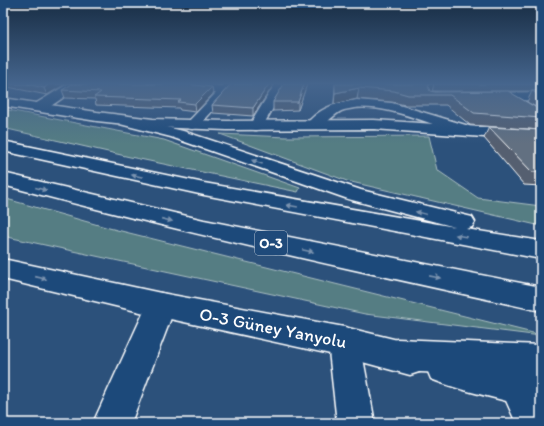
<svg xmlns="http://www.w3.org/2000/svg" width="544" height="426" viewBox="0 0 544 426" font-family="Itim,sans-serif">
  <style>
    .green { fill: #557d83; stroke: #aabec1 }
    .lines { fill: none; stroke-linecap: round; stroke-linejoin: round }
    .minor-casing { stroke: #fff; stroke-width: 3 }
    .major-casing { stroke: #fff; stroke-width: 3 }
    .highway-casing { stroke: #fff; stroke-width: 3 }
    .minor { fill: #1f4a7a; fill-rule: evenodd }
    .major { fill: #1f4a7a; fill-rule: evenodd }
    .highway { fill: #1f4a7a; fill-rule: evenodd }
    .wall { fill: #545f6f; stroke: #fff }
    .shaded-wall { fill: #454e5a; stroke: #fff }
    .building { fill: #626f81; stroke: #fff }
    .oneway { fill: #7992af }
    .labels { text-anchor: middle; stroke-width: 3; stroke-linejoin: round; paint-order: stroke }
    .shield { fill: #1f4a7a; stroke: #bcc9d7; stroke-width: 1 }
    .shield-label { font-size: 14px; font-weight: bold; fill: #fff }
    .near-street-label { font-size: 18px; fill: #fff; stroke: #1f4a7a }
  </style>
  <rect width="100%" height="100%" fill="#2c517b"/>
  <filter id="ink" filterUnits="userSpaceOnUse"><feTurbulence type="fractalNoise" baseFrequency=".025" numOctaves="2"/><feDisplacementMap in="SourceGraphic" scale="8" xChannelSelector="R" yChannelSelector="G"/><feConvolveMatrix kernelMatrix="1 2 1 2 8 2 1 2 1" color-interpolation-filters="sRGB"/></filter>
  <g filter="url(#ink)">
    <g class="green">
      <path d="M3,109L164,140L300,188L298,192L130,157L3,128Z"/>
      <path d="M220,134L287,137L429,136L437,170L478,198L541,206V226L347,181Z"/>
      <path d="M3,198L109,228L541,335V336L365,314L3,236Z"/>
    </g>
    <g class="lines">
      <g class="minor-casing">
        <g id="minor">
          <path d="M68,84H83L45,110H35L33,107L35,104Z"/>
          <path d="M147,84H201L222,86L224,84H237L197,128L192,129L187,128L185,125L216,93L153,87Z"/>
          <path d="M275,84H287L261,129L256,130L251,129L249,126Z"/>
          <path d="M541,92V100L486,101L482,100L480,97L482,94L486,93Z"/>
          <path d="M357,100L392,103L469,126L472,129L469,132L464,134C430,125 389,104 354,108C351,109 347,109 344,110C331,114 323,132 308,128L306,125C317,109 338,102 357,100Z"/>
          <path d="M161,293L171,296L176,305L131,423H93L151,296Z"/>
          <path d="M344,327L355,331L360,342L375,423H337L328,342L333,331Z"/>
          <path d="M517,367L530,372L541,393V423H516L499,385L504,372Z"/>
        </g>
      </g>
      <g class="major-casing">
        <g id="major">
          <path d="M3,98L97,112L153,119L227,121L374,120L541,131V141L374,129L227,130L153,127L97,121L3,106Z"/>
          <path d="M3,259L161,293L344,327L410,343L422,347L427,359L422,371L410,375L344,357L161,317L3,279Z"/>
          <path d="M443,350L517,367L541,375V411C505,399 466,393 431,379L426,367L431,355Z"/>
        </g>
      </g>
      <g class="highway-casing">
        <g id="highway">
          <path d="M125,117L183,131L361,190L472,217L475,222L472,227L466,229L541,241V259L204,195L3,151V141L204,183L455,227L348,199L171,137L120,124L118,121L120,118Z"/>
          <path d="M3,173L204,220L541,287V311C361,272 181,232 3,185Z"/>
          <path d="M397,339L541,345V377L397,371L385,366L380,355L385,344Z"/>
        </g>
      </g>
      <use href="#minor" class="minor"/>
      <use href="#major" class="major"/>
      <use href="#highway" class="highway"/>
    </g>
    <g class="wall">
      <path d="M3,84H65L47,95L3,86Z"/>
      <path d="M231,84H274L253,116L213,113L212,105Z"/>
      <path d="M284,84H307L298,110L273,111V102Z"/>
      <path d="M335,84H541V91H433L538,108L527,102L532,91H541V130L470,125L446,105H405L392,102L357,99L334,104Z"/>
      <path d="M212,87L213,94L196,112L180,110L179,108L96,105L95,99L65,98L62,90Z"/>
      <path d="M489,127L541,130V186L524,185L484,138Z"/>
    </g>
    <g class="shaded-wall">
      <path d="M49,84H65L47,95L44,88Z"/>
      <path d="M269,84H274L253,116V108Z"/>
      <path d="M304,84H307L298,110V102Z"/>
      <path d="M429,84H434L432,92L428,93V86Z"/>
      <path d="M212,87L213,94L196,112L195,104Z"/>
      <path d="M359,88L357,99L334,104L335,93Z"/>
    </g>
    <g class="building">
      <path d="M27,84H49L44,88Z"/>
      <path d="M72,84H186L212,87L195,104L178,102L181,100L94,97L101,92L62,90Z"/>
      <path d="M231,84H269L253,108L212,105Z"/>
      <path d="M284,84H304L298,102H273Z"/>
      <path d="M335,84H429L428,86L430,91L435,92L508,91L535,107L541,108V118L474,113L450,95H408L394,91L359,88L335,93Z"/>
      <path d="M532,91H541V96Z"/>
      <path d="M489,127L541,130V172H532Z"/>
    </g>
    <defs><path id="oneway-solid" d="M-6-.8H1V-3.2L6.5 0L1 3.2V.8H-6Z"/></defs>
    <g class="oneway">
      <use href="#oneway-solid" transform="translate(257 162) rotate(-160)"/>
      <use href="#oneway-solid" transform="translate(137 176) rotate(-168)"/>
      <use href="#oneway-solid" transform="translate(41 189) rotate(15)"/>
      <use href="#oneway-solid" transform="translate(292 206) rotate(-170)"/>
      <use href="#oneway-solid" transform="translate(421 213) rotate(-166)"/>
      <use href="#oneway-solid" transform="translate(167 220) rotate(13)"/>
      <use href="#oneway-solid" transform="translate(461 236) rotate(-170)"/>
      <use href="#oneway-solid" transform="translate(308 251) rotate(12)"/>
      <use href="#oneway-solid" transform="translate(435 277) rotate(11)"/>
      <use href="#oneway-solid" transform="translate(41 278) rotate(13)"/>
    </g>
  </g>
  <linearGradient id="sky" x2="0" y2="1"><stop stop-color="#182d44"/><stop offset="0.58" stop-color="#45658d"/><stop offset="1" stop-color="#45658d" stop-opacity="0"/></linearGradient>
  <rect width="544" height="144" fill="url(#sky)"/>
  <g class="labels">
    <rect class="shield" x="255" y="231" width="32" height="24" rx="3"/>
    <g class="shield-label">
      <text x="271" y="248">O-3</text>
    </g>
    <g class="near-street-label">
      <text transform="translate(273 328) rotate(11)" y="6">O-3 Güney Yanyolu</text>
    </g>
  </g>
  <rect width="544" height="426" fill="none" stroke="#1f4a7a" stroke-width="16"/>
  <rect x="8" y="8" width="528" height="410" fill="none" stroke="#fff" stroke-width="1.5" filter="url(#ink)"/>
</svg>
